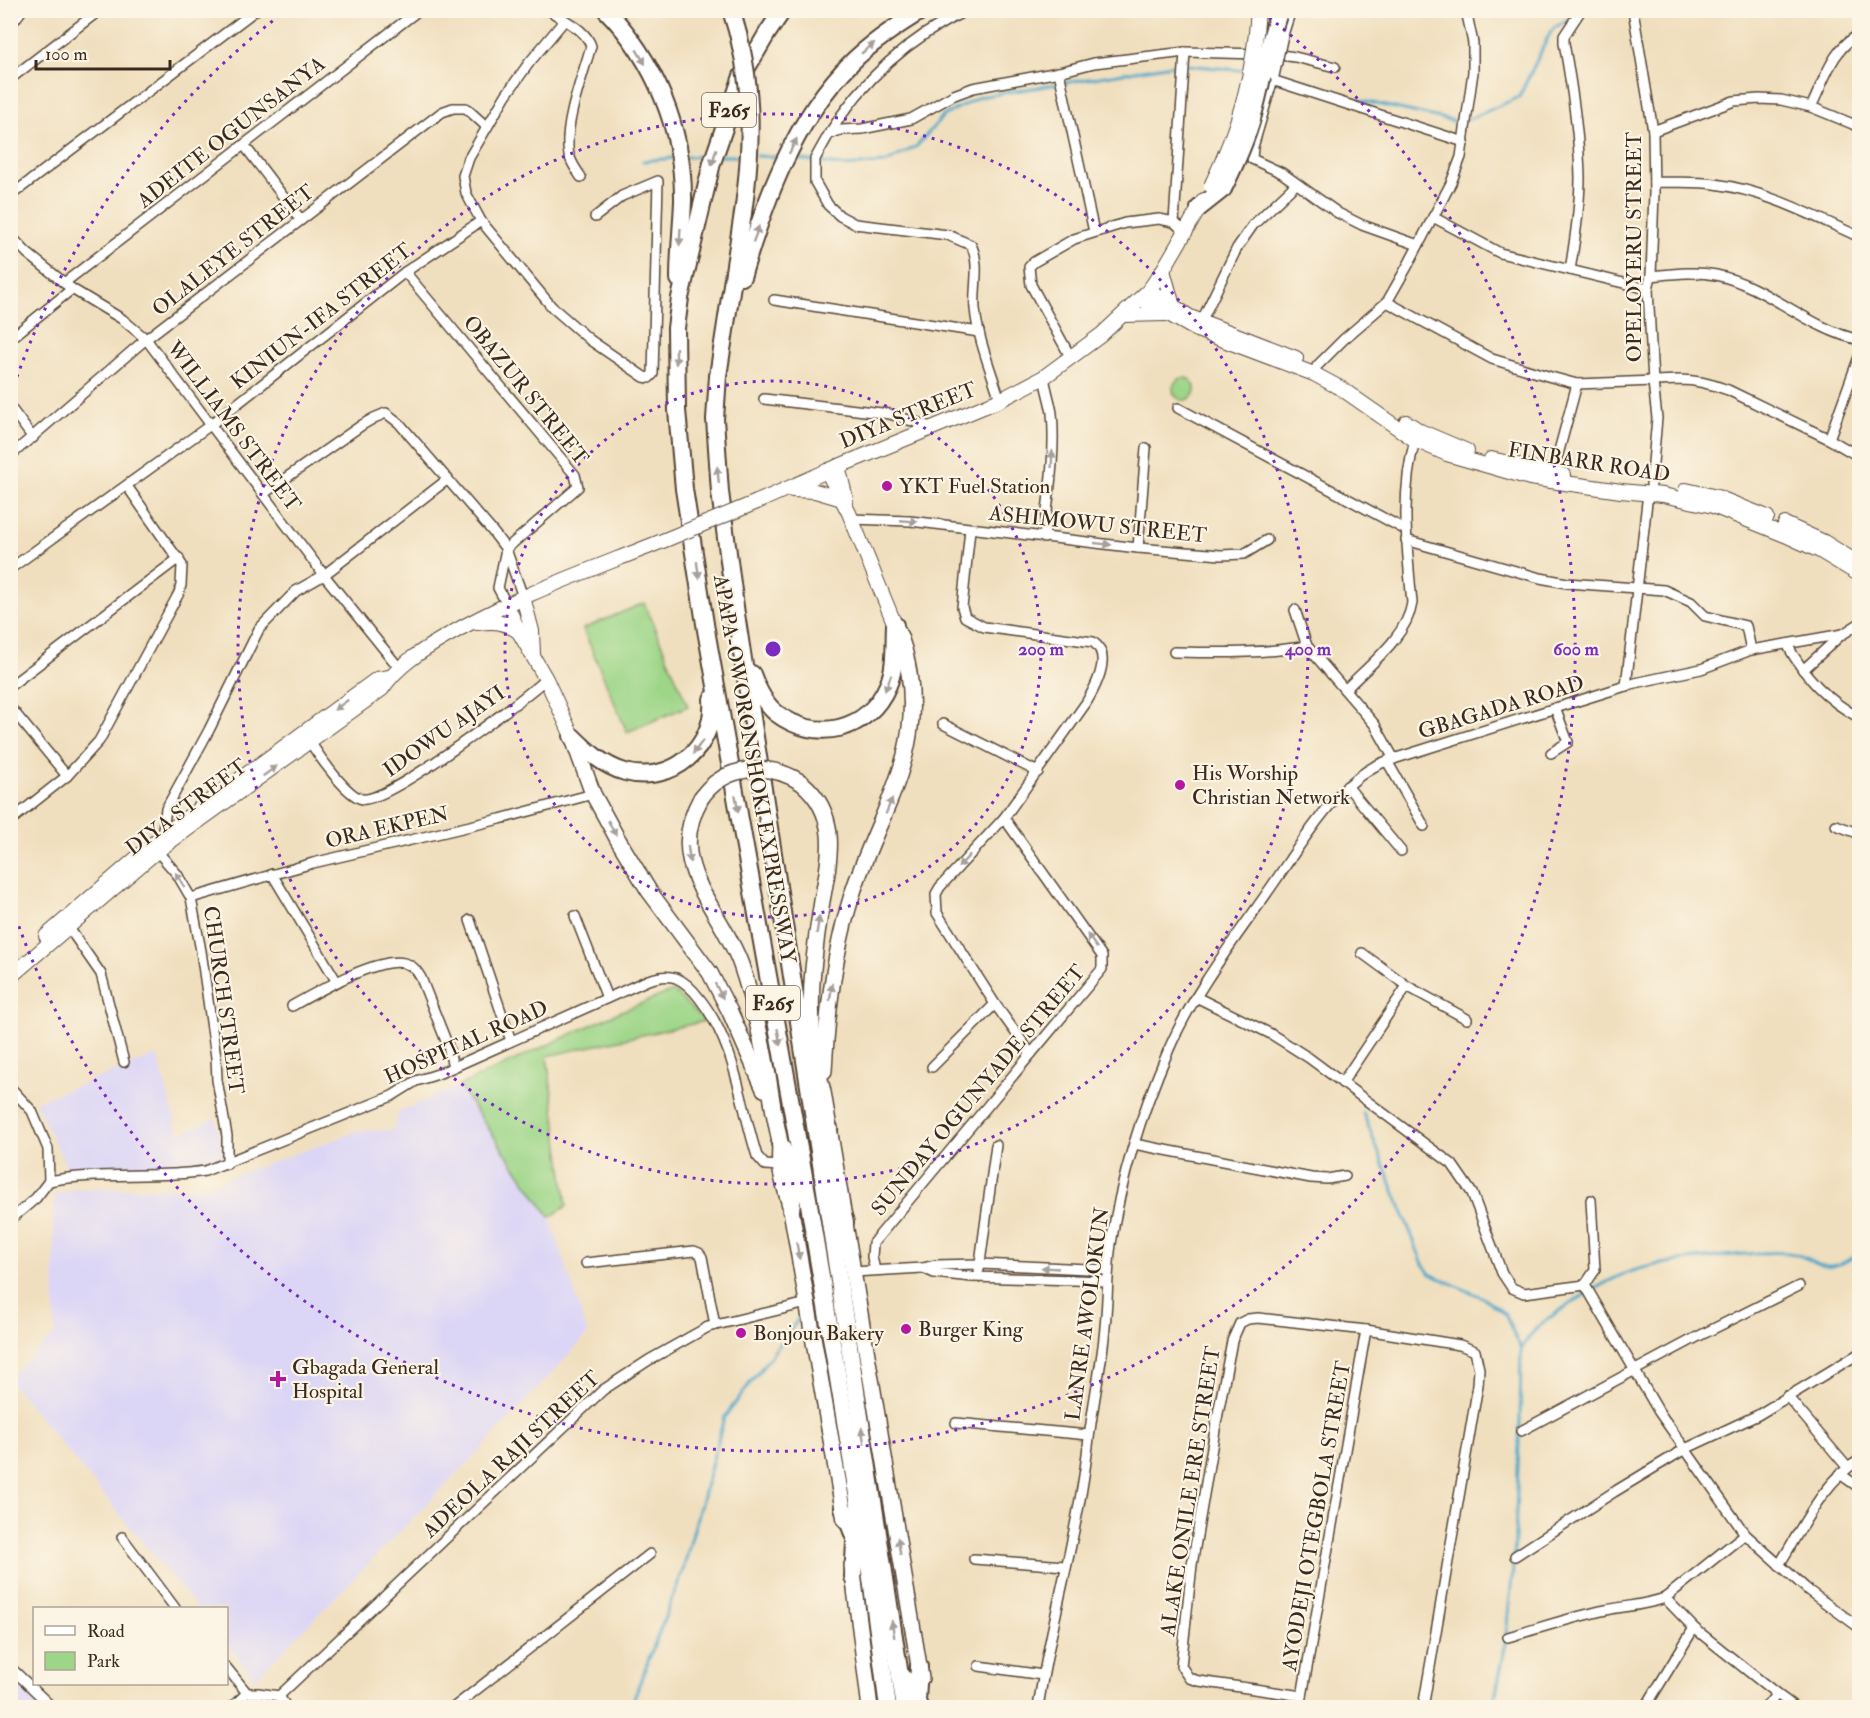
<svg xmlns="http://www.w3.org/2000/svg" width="1870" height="1718" viewBox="0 0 1870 1718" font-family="'IM FELL Double Pica',serif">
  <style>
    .built { fill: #dcd6f6 }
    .green { fill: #9dd688; stroke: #6c8053; stroke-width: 1.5 }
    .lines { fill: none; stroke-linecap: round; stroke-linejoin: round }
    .stream { stroke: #4aa6c8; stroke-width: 3 }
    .minor-casing { stroke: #564536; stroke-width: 12 }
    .secondary-casing { stroke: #564536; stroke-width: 16 }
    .primary-casing { stroke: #564536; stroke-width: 18 }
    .motorway-casing { stroke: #564536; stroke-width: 20 }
    .minor { stroke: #fff; stroke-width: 9 }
    .secondary { stroke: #fff; stroke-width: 14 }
    .primary { stroke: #fff; stroke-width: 15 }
    .motorway { stroke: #fff; stroke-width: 16 }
    .minor-bridge-casing { stroke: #564536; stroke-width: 12; stroke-linecap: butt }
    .secondary-bridge-casing { stroke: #564536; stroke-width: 16; stroke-linecap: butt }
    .primary-bridge-casing { stroke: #564536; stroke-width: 18; stroke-linecap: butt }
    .motorway-bridge-casing { stroke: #564536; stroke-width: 20; stroke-linecap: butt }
    .minor-bridge { stroke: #fff; stroke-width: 9 }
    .secondary-bridge { stroke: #fff; stroke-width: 14 }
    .primary-bridge { stroke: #fff; stroke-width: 15 }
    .motorway-bridge { stroke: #fff; stroke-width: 16 }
    .oneway { fill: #a79f9a }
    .ring { fill: none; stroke: #7b2cbf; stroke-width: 3; stroke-dasharray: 3 6 }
    .poi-dot { fill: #b5179e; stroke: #fcf5e5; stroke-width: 2 }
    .labels { text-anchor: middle; stroke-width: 4.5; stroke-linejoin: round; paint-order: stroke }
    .shield { fill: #fcf5e5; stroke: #75675a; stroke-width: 1.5 }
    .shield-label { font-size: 20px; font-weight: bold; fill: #3b2a1e }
    .street-label { font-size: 21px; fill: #3b2a1e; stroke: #fcf5e5 }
    .poi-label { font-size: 21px; fill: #3b2a1e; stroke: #fcf5e5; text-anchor: start }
    .centre { fill: #7b2cbf; stroke: #fcf5e5; stroke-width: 3 }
    .ring-label { font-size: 18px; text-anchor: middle; font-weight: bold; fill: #7b2cbf; stroke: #fcf5e5; stroke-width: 4.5; stroke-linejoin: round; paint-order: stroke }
  </style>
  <rect width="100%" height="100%" fill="#fcf5e5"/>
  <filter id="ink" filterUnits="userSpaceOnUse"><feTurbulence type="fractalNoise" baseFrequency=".0167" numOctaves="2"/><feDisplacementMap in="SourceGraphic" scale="12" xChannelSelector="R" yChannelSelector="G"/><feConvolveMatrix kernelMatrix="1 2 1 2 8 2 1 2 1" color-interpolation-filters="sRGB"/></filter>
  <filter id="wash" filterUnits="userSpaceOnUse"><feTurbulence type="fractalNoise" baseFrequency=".008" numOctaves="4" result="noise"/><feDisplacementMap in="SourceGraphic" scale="24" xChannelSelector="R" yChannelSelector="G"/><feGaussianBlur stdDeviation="1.35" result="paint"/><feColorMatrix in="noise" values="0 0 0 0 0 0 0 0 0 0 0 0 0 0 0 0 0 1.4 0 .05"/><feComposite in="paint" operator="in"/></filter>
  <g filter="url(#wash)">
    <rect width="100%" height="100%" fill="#f0dfbe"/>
    <g class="built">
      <path d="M157,1055L179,1135L215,1118L225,1156L201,1165L67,1168L35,1102Z"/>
      <path d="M459,1086L550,1217L588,1334L484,1446L255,1679L227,1644L226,1608H197L11,1383V1376L55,1334L53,1196L74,1189L201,1188L358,1131L393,1130L399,1112Z"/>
      <path d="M10,1673L48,1707H11Z"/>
    </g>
    <g class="green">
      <circle cx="1184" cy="389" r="11"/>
      <path d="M644,603L688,706L627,732L583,629Z"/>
      <path d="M673,991L705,1021L547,1056L567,1206L550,1217L459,1086L619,1012Z"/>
    </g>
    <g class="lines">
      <g class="stream">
        <path d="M1275,75L1298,78L1345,97L1454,121H1462L1474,117L1519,97L1549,35L1554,28L1573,16"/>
        <path d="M720,156H743"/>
        <path d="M756,156L782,157"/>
        <path d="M687,157L707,156"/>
        <path d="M791,158L845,166L885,163L917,146L943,116L979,97L1178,64L1247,71"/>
        <path d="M643,161L674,158"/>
        <path d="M1363,1113L1423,1264L1430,1274L1484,1298L1505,1314L1521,1349L1520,1421L1514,1559L1504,1653L1493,1708"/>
        <path d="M1521,1349C1526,1342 1531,1333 1538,1327C1556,1311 1602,1283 1624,1274C1655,1262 1691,1260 1724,1256C1745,1254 1767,1251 1788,1253C1798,1254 1805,1257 1813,1262C1829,1272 1846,1262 1860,1253"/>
        <path d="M630,1708L683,1570L724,1418L800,1317"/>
      </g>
    </g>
  </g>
  <g filter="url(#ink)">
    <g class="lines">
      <g class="minor-casing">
        <g id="minor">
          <path d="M549,10C563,20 586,29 591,46C583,75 566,119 568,147C568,158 575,168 581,177"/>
          <path d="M1633,10L1653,131L1654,193L1651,276L1648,289L1653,382L1657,418L1651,485"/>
          <path d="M564,21L529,63L506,95L469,158L463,176L466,193L481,221L552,307L590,340L644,377L649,378L653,374L658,181L622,196L595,217"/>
          <path d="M10,26L22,10"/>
          <path d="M1283,35L1291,10"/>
          <path d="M1273,54L1295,57L1335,67"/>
          <path d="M1059,72L1094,232"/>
          <path d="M1274,76L1253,147L1252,159L1282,173L1338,213L1362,225L1418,245"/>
          <path d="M10,79L100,10"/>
          <path d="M1272,80L1464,142"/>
          <path d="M1811,107C1823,84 1833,45 1860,35"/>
          <path d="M1653,131L1734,101L1759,99L1781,100L1811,107L1860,127"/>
          <path d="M829,134C863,79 909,38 967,10"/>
          <path d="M244,145L301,220"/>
          <path d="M1654,182C1674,183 1695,181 1715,184C1767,191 1813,216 1860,237"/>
          <path d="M10,196L256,10"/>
          <path d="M1433,217L1500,253L1648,289"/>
          <path d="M1174,222L1185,52"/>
          <path d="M10,235L27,253L72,289L122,319L146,339L324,575L400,669"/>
          <path d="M1570,270C1575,240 1580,208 1580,177C1579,133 1572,87 1564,43V36L1581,10"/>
          <path d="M405,272L575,475L578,487L506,549L498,588L507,605"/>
          <path d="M1651,276C1672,274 1695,271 1716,275C1768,286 1808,329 1860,340"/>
          <path d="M64,283L419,10"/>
          <path d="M774,300L979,332"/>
          <path d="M1387,302L1492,359L1551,377L1577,384L1680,380C1697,380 1712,384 1728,390L1829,439L1860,457"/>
          <path d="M1201,322L1237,248L1253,225L1296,184"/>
          <path d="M10,339L72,289"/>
          <path d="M1071,358L1031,285L1029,267L1034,262L1074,239L1125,223L1159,219L1174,222L1185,232"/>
          <path d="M1317,366L1344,339L1387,302L1408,265L1451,183L1461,157L1473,72V43L1466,10"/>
          <path d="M764,399L890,414L931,427"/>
          <path d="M1000,400C991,370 978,340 975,309C973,288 981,264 971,245L948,235L855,224L840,216L828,205L815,182V159L829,134L841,130L862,129L911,119L954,95L973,88L1059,72L1094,63L1185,52L1259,54"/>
          <path d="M10,407L33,438"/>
          <path d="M1178,408L1404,529"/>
          <path d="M1829,439L1860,354"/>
          <path d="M10,456L146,339L442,112L453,108H466L487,127"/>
          <path d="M1553,473L1577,384"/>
          <path d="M263,494L362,425L374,418L386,413L399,423L493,532L506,549L523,597"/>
          <path d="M851,519L910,521L1138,548L1221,555L1244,554L1267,540"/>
          <path d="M970,529L963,598L962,607L965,617L984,627L1093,642C1113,655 1095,688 1086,703L1004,818L940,887L936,894L937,913L995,1004L1031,1054"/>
          <path d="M1044,538C1048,497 1056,454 1052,413C1050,401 1046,389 1044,377"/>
          <path d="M1406,540L1540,578L1567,583L1664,590L1691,602L1705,616L1746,626L1751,650"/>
          <path d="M1138,548L1146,448"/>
          <path d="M10,569L209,426L405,272L481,221"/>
          <path d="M1295,610L1307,646L1375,725L1394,759"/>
          <path d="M1787,644C1803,675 1828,701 1860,718"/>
          <path d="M1174,652C1219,653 1262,654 1307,646"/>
          <path d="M1803,670L1841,635"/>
          <path d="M10,686L179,558"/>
          <path d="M1626,686L1648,493"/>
          <path d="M1345,690C1368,666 1407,637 1412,603C1407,548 1400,494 1415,440"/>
          <path d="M10,707L67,776"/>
          <path d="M943,724L1038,772"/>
          <path d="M310,742C319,756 346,795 362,799C388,804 521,700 546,679"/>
          <path d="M1551,753L1568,742L1555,708"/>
          <path d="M1387,761L1424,826"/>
          <path d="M1347,786L1401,851"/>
          <path d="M10,821L67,776L99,741L179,593L181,585L182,565L127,486"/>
          <path d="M1836,825L1860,834"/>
          <path d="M162,836L166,809L209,730L259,629L296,591L324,575L448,479"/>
          <path d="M157,851L177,874L191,898L201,951L216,1057L217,1080L227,1136V1164"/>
          <path d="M272,874L337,982"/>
          <path d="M191,898L313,863L500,819L593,794"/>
          <path d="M575,916L607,998"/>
          <path d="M470,920L511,1041"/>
          <path d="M69,928L101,974L124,1062"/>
          <path d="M1362,953L1407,986L1467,1019"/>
          <path d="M1196,997L1271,1034L1309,1058L1452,1164L1472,1193L1502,1273L1512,1288L1524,1293L1585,1285L1659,1412L1745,1534L1809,1591L1860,1628"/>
          <path d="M292,1006C317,992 377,957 404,963C413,965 417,971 421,978L448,1046L453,1067"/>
          <path d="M932,1067L995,1004"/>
          <path d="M1342,1083L1407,986"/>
          <path d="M10,1087L32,1111L48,1149L49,1181"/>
          <path d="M1134,1144L1311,1178L1327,1179L1345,1176"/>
          <path d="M49,1181C100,1171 153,1179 205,1171L392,1096L416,1081L438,1074L648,980C658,977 666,975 676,978C686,982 694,991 700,999C736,1045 740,1103 757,1156L765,1165L780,1166"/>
          <path d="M10,1220L36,1198L49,1181"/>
          <path d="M586,1263L694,1251L699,1253L702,1257L715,1325"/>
          <path d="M923,1268L934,1273L972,1277L1107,1281"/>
          <path d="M875,1270L872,1257L873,1243L1102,969V956L1004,818"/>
          <path d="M979,1270L996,1145"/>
          <path d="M853,1272L923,1268L935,1265L980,1264L1108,1270"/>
          <path d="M1585,1285L1595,1270L1591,1200"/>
          <path d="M1787,1396L1847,1467"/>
          <path d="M956,1423L1089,1435"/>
          <path d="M1521,1431L1697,1337L1799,1286"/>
          <path d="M1840,1474L1860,1488"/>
          <path d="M122,1537L175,1608"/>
          <path d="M1515,1556L1614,1492L1685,1449L1758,1415L1860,1353"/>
          <path d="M974,1559L1065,1566"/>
          <path d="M1779,1565C1800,1532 1824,1479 1860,1460"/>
          <path d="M1665,1598L1694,1628L1777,1694L1796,1708"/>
          <path d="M1508,1637C1540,1628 1572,1617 1606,1610C1625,1606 1646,1605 1665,1598L1745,1534"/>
          <path d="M979,1666L1043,1675"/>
          <path d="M10,1667L53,1708"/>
          <path d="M226,1667L247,1693H258L279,1696"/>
          <path d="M279,1696L603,1390L649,1360L708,1327L807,1303"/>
          <path d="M279,1696L287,1708"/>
          <path d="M1302,1696L1199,1681L1189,1678L1181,1666L1192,1565L1216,1424L1232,1341L1240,1323L1248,1319L1258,1318L1366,1330L1460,1345L1475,1351L1479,1369L1478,1385L1423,1708"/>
          <path d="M231,1708L247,1693"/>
          <path d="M453,1708L650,1554"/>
          <path d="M1038,1708C1049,1632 1071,1558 1083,1482C1087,1458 1089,1434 1093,1410C1097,1382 1103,1355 1105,1327C1108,1299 1107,1272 1111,1244C1121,1177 1142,1111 1169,1049C1196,987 1240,933 1278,877C1304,839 1342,776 1387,761L1635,683L1701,669L1751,650L1843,634L1860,623"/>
          <path d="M1300,1708L1366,1330"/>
          <path d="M1645,1708L1694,1628"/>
          <path d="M1765,1708L1777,1694"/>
        </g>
      </g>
      <g class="secondary-casing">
        <g id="secondary">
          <path d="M1163,270L1173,306"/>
          <path d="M1149,290L1190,317L1296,358"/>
          <path d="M1141,299L1197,330L1314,374L1342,389L1415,440L1447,454L1530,478L1621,491L1663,495L1713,506L1785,535L1820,551L1860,575"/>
          <path d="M1123,315L1166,314"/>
          <path d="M1406,422L1420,431L1467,451"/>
          <path d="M1491,459L1563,475"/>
          <path d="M838,466L846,499"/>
          <path d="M827,471L849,513L895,625"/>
          <path d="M792,490L815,491L839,498"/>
          <path d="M1686,490L1717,497L1767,517"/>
          <path d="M757,502L827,471L1000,400L1044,377L1101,335L1149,290L1163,270L1204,200"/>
          <path d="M1785,524L1824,542L1853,560"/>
          <path d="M523,597L532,631L533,654"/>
          <path d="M507,605L519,632L546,679L572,736"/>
          <path d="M477,623C496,621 503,621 519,632"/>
          <path d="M46,936L162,836L377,679L390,677"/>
          <path d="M10,977L157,851L382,689C397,666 421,651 445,637C513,597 588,571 660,542"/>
        </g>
      </g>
      <g class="primary-casing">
        <g id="primary">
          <path d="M572,736L593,794L617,838L649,891L710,973L730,1012L764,1089"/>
          <path d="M802,783C840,815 830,857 822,901C818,924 815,947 813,969C809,1011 812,1052 823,1092L921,1678"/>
          <path d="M701,798C663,865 720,906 741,965C757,1012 766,1059 773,1107C775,1119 778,1131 780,1143C780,1151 779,1159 780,1166C782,1181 788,1196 791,1210L845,1520"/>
          <path d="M824,1071C827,1012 834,952 852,895C876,818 923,759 909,673C906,656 903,641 895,625"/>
          <path d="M852,1565L870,1708"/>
        </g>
      </g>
      <g class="motorway-casing">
        <g id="motorway">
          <path d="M606,10C655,60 684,131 683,201C682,227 679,252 679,279"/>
          <path d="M783,10L768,32L742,76L712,163L680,298L676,328L677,410L684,489L706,630L809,1204L871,1578L888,1708"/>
          <path d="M1199,208L1223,189"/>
          <path d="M743,213L718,376L715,419L720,492L736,614L905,1708"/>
          <path d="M742,277C765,201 794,119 852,62C873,41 898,25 923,10"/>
          <path d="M752,674C757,688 764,703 776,713C816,743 868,732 888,685C896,667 894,645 895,625"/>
          <path d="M572,736C587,751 604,766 625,772C672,785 716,747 712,699"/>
          <path d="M829,1128L830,1164"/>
          <path d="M780,1144L798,1177"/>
          <path d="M832,1183L845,1222"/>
          <path d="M791,1210L796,1165"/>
          <path d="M843,1508L861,1554"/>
          <path d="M853,1577L855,1543"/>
          <path d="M905,1679L920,1708"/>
          <path d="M917,1701L919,1666"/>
        </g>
      </g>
      <use href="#minor" class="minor"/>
      <use href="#secondary" class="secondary"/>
      <use href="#primary" class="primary"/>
      <use href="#motorway" class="motorway"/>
      <g class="minor-bridge-casing">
        <path id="minor-bridge" d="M1274,76L1283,35"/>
      </g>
      <g class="secondary-bridge-casing">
        <g id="secondary-bridge">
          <path d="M1211,186C1239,128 1254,75 1258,10"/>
          <path d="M660,542L757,502"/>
        </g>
      </g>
      <g class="primary-bridge-casing">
        <path id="primary-bridge" d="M701,798C724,765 769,761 802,783"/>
      </g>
      <g class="motorway-bridge-casing">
        <g id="motorway-bridge">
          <path d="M731,10C754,79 753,142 743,213"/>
          <path d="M1223,189C1235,165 1246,141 1253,115C1263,80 1267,44 1280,10"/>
        </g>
      </g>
      <use href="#minor-bridge" class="minor-bridge"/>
      <use href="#secondary-bridge" class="secondary-bridge"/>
      <use href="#primary-bridge" class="primary-bridge"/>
      <use href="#motorway-bridge" class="motorway-bridge"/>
    </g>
    <defs><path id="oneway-solid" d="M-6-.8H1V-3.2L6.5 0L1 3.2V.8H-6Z" transform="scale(1.5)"/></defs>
    <g class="oneway">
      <use href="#oneway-solid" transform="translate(868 48) rotate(-40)"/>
      <use href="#oneway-solid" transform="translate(641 57) rotate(59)"/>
      <use href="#oneway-solid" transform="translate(793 146) rotate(-63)"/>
      <use href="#oneway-solid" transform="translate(714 157) rotate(107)"/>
      <use href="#oneway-solid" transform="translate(756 234) rotate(-70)"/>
      <use href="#oneway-solid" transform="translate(680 237) rotate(93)"/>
      <use href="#oneway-solid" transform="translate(676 356) rotate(90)"/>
      <use href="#oneway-solid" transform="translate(1052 459) rotate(-87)"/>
      <use href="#oneway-solid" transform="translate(718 475) rotate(-96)"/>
      <use href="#oneway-solid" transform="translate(909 521) rotate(5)"/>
      <use href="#oneway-solid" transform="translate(1103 544) rotate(6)"/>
      <use href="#oneway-solid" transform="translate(698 570) rotate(82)"/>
      <use href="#oneway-solid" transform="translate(888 683) rotate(111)"/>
      <use href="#oneway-solid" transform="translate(341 705) rotate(144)"/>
      <use href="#oneway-solid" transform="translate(698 747) rotate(126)"/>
      <use href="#oneway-solid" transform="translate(270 771) rotate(-36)"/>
      <use href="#oneway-solid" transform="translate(737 804) rotate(80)"/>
      <use href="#oneway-solid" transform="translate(889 806) rotate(-68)"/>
      <use href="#oneway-solid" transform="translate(612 828) rotate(62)"/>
      <use href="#oneway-solid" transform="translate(689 854) rotate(82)"/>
      <use href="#oneway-solid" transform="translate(964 861) rotate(133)"/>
      <use href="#oneway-solid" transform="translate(180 880) rotate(-122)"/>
      <use href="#oneway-solid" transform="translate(818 925) rotate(-81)"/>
      <use href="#oneway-solid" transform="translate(1092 941) rotate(-125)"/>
      <use href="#oneway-solid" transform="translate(719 991) rotate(62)"/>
      <use href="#oneway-solid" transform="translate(831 992) rotate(-82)"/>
      <use href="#oneway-solid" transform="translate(779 1037) rotate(80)"/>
      <use href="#oneway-solid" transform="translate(798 1251) rotate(80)"/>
      <use href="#oneway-solid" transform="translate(1050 1268) rotate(-177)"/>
      <use href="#oneway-solid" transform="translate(863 1436) rotate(-99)"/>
      <use href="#oneway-solid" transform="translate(899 1546) rotate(-99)"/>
      <use href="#oneway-solid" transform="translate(893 1629) rotate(-99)"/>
    </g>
  </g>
  <g class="ring">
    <circle cx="773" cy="649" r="268"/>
    <circle cx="773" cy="649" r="535"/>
    <path d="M11 394A803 803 0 0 1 284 12M1262 12A803 803 0 1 1 11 904"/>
  </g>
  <g class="poi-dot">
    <circle cx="887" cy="486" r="6"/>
    <circle cx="1180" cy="785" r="6"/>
    <circle cx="906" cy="1329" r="6"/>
    <circle cx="741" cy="1333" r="6"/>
    <path d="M275 1370h6v6h6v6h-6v6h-6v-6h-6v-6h6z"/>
  </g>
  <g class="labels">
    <g class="shield">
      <rect x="702" y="93" width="54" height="34" rx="4.5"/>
      <rect x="746" y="986" width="54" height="34" rx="4.5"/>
    </g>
    <g class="shield-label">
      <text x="729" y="117">F265</text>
      <text x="773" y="1010">F265</text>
    </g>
    <g class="street-label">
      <text transform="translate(231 132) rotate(-38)" y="7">ADEITE OGUNSANYA</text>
      <text transform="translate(1634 247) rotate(-90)" y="7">OPELOYERU STREET</text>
      <text transform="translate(233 250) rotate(-38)" y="7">OLALEYE STREET</text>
      <text transform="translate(321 316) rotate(-38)" y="7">KINIUN-IFA STREET</text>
      <text transform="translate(526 390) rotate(51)" y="7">OBAZUR STREET</text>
      <text transform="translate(908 415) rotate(-22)" y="7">DIYA STREET</text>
      <text transform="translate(234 426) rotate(53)" y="7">WILLIAMS STREET</text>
      <text transform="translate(1589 462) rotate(9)" y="7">FINBARR ROAD</text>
      <text transform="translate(1098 524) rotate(6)" y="7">ASHIMOWU STREET</text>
      <text transform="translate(1501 707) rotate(-17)" y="7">GBAGADA ROAD</text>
      <text transform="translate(444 731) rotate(-35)" y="7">IDOWU AJAYI</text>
      <text transform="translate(755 769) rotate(80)" y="7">APAPA-OWORONSHOKI EXPRESSWAY</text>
      <text transform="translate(186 807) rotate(-37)" y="7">DIYA STREET</text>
      <text transform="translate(387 827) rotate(-13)" y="7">ORA EKPEN</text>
      <text transform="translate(224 1000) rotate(82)" y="7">CHURCH STREET</text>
      <text transform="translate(466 1042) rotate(-24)" y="7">HOSPITAL ROAD</text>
      <text transform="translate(978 1090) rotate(-50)" y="7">SUNDAY OGUNYADE STREET</text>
      <text transform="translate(1087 1314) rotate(-82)" y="7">LANRE AWOLOKUN</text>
      <text transform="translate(511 1454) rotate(-43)" y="7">ADEOLA RAJI STREET</text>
      <text transform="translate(1190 1491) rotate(-81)" y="7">ALAKE ONILE ERE STREET</text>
      <text transform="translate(1316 1516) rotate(-80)" y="7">AYODEJI OTEGBOLA STREET</text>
    </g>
    <g class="poi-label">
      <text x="899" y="493">YKT Fuel Station</text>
      <text x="1192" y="780">His Worship<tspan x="1192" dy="24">Christian Network</tspan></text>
      <text x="918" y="1336">Burger King</text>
      <text x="753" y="1340">Bonjour Bakery</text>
      <text x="292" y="1374">Gbagada General<tspan x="292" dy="24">Hospital</tspan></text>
    </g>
  </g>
  <circle cx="773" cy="649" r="9" class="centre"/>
  <g class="ring-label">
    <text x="1041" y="655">200 m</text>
    <text x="1308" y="655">400 m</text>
    <text x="1576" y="655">600 m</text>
  </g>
  <rect width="1870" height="1718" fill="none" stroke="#fcf5e5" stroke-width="36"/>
  <rect x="33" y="1607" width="195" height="78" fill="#fcf5e5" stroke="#afa495" stroke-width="1.5"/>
  <rect x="45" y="1626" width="30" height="9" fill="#ffffff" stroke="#afa495" stroke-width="1.5"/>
  <text x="87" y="1637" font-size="18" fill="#3b2a1e">Road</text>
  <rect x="45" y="1652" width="30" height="18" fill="#9dd688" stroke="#afa495" stroke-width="1.5"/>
  <text x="87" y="1667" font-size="18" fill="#3b2a1e">Park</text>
  <path d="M36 60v9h134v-9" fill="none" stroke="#3b2a1e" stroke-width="3"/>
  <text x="45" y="60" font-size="18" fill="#3b2a1e" stroke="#fcf5e5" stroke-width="4.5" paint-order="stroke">100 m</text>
</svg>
